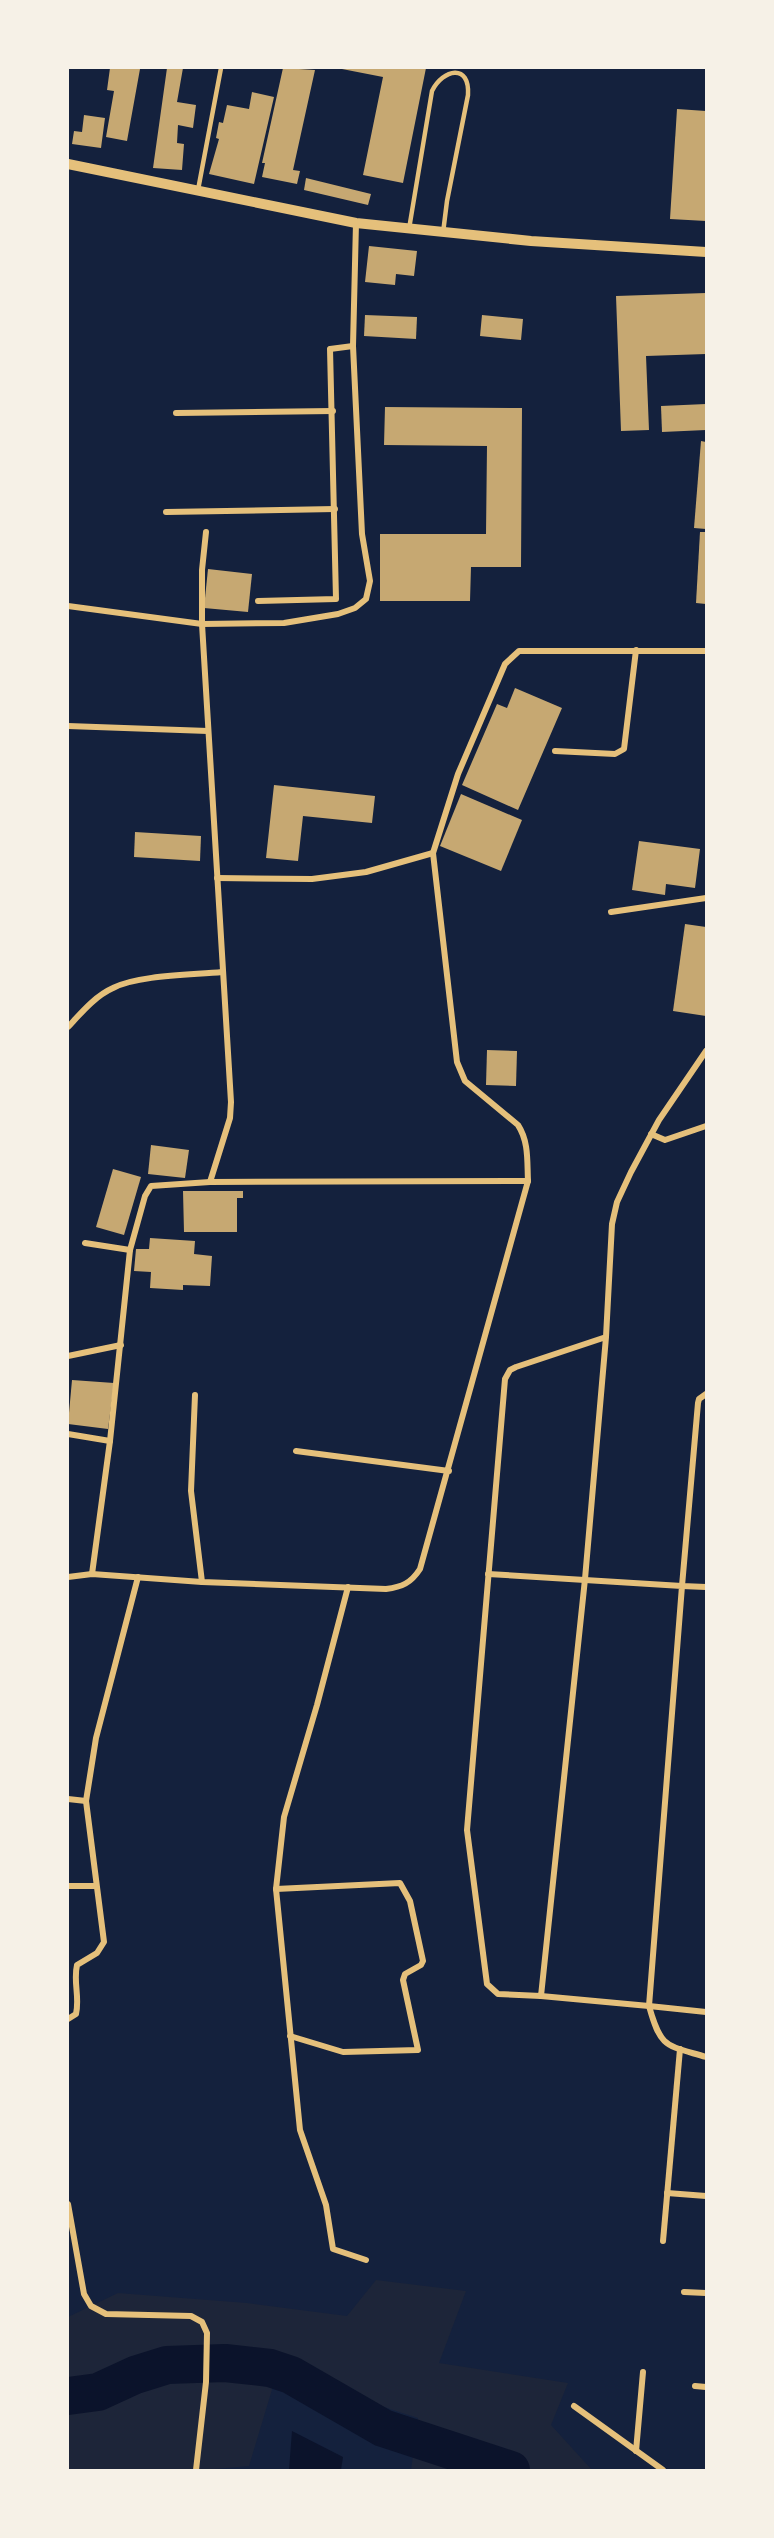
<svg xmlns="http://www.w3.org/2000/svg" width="774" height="2538" viewBox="0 0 774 2538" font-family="'Alegreya Sans',sans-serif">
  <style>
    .green { fill: #1d2539 }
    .water { fill: #0b132b }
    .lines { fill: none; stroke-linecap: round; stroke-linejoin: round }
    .river { stroke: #0b132b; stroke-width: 38 }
    .building { fill: #c6a872 }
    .service { stroke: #e5c07b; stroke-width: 4.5 }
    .minor { stroke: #e5c07b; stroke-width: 6 }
    .tertiary { stroke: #e5c07b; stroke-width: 10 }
  </style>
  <rect width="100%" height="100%" fill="#14213d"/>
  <path class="green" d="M376,2280L466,2291L439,2363L568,2383L551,2425L592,2470H411L418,2418L277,2373L249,2466L204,2470H68V2317L118,2293L247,2303L347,2316Z"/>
  <path class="water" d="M292,2431L343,2457L341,2470H289Z"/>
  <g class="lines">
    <path class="river" d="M68,2396L98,2392L135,2375L167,2365L225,2363L270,2368L291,2375L383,2428L511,2470"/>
  </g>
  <g class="building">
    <path d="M110,68L140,69L127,141L106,137L114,91L107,90Z"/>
    <path d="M167,68H183L177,102L196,105L193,128L178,125L177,143L184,144L182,170L153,168Z"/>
    <path d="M283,68L315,70L293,170L300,171L297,184L262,177L265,163H262Z"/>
    <path d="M342,69L426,68L403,183L363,175L383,77Z"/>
    <path d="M252,92L274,97L254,184L209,174L219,139L216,138L219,122L223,123L227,105L249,109Z"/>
    <path d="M677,109L706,111V221L670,219Z"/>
    <path d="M84,115L105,118L101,148L72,144L74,131L82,132Z"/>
    <path d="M306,178L371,194L368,205L304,190Z"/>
    <path d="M369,246L417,251L414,276L396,274L395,285L365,282Z"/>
    <path d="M706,293V354L646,356L649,430L621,431L616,296Z"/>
    <path d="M365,315L417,317L416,339L364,336Z"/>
    <path d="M482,315L523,319L521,340L480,336Z"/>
    <path d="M706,404V430L662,432L661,406Z"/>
    <path d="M385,407L522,408L521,567H471L470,601H380V534H486L487,446L384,445Z"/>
    <path d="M701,441L706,442V529L694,528Z"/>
    <path d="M700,532H706V604L696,603Z"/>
    <path d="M208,569L252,574L248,612L204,608Z"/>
    <path d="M515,688L562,708L518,810L462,785L497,704L507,708Z"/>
    <path d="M274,785L375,796L372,823L303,816L298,861L266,858Z"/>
    <path d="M461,794L522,820L501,871L440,846Z"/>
    <path d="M135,832L201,836L200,861L134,857Z"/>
    <path d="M639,841L700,849L695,888L666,884L665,895L632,890Z"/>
    <path d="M685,924L706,927V1016L673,1011Z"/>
    <path d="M487,1050L517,1051L516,1086L486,1085Z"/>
    <path d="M151,1145L189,1150L185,1178L148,1174Z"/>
    <path d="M113,1169L141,1177L124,1235L96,1227Z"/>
    <path d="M183,1191H243V1198H237V1232H184Z"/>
    <path d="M150,1238L195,1241L194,1254L212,1256L210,1286L183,1285V1290L150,1288L151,1272L134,1271L136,1249H149Z"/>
    <path d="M72,1380L114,1383L108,1429L68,1424Z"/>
  </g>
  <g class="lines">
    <g class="service">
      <path d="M198,190L221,68"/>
      <path d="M409,229L432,91C443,69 470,63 468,95L447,201L443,233"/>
    </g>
    <g class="minor">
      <path d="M176,413L333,411"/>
      <path d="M166,512L335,509"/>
      <path d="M206,532L202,570V624L231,1102L230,1118L210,1182"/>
      <path d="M258,601L336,599L330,349L353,346"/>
      <path d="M68,606L202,624L284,623L338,614L355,608L366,599L370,581L362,534L353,346L356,223"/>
      <path d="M68,726L208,731"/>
      <path d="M555,751L615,754L624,749L636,650"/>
      <path d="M217,878L312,879L366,872L433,853"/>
      <path d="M611,912L706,898"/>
      <path d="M68,1027C81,1013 95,996 113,988C138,975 192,975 222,972"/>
      <path d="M651,1134L665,1140L706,1126"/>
      <path d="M85,1243L130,1250"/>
      <path d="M606,1337L516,1367L510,1370L505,1379L467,1830L487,1984L498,1994L541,1996L585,1579L606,1337L612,1224L617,1202L631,1172L659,1120L706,1051"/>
      <path d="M68,1356L121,1345"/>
      <path d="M706,1394L699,1399L698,1403L682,1586L706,1587"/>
      <path d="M195,1395L191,1491L202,1582"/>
      <path d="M68,1434L110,1441"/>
      <path d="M296,1451L449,1471"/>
      <path d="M92,1574L110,1441L130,1250L145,1196L151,1186L210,1182L528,1181"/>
      <path d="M488,1574L682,1586L649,2006L541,1996"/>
      <path d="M68,1577L92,1574L202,1582L386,1589C402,1587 411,1583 420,1569L528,1181C527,1161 529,1142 518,1125L465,1081L457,1062L433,853L458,774L505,664L519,651H706"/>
      <path d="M348,1587L317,1705L284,1817L276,1889L300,2130L326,2205L333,2249L366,2260"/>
      <path d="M68,1799L86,1801"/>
      <path d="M68,1886H96"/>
      <path d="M276,1889L400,1883L410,1901L423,1961L421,1965L405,1974L403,1980L418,2050L343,2052L290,2036"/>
      <path d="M706,2012L649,2006C661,2049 666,2045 706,2057"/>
      <path d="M68,2019L76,2014C80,1997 73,1982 77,1965L97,1953L104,1942L86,1801L96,1738L138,1577"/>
      <path d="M667,2193L706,2196"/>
      <path d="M68,2204L84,2294L91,2306L106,2314L191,2316L202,2322L207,2333L206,2382L196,2470"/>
      <path d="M663,2241L680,2049"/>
      <path d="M684,2292L706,2293"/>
      <path d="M695,2386L706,2387"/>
      <path d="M574,2406L663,2470"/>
      <path d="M636,2451L643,2372"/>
    </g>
    <path class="tertiary" d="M68,164L356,223L531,241L706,252"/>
  </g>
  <rect width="774" height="2538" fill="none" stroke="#f6f1e7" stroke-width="138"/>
</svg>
